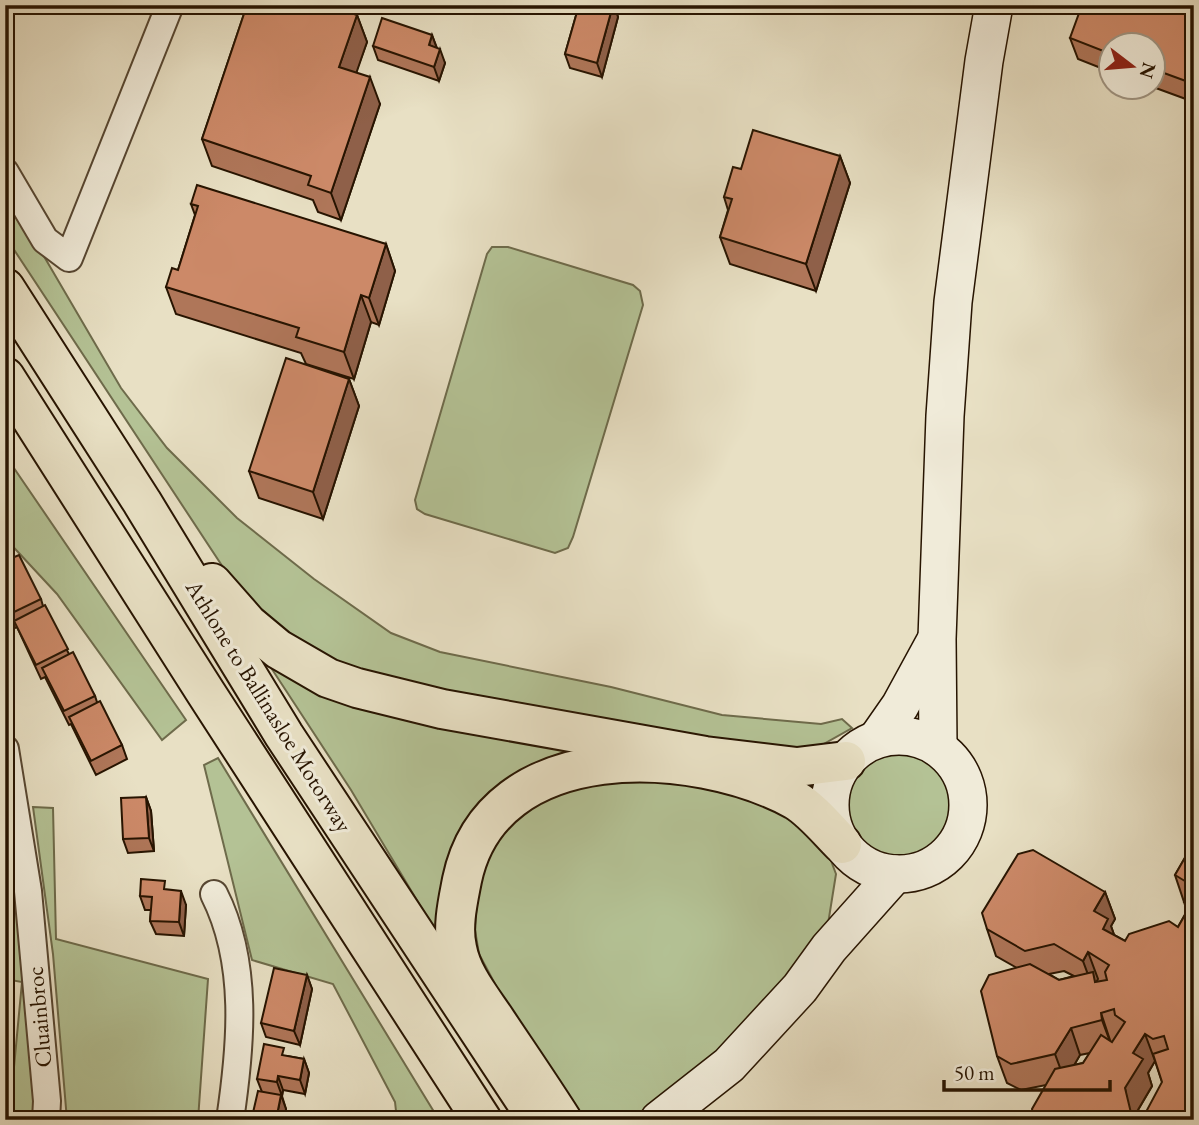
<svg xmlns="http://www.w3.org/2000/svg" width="1199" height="1125" viewBox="0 0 1199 1125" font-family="'EB Garamond',serif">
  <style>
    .green { fill: #b4c295; stroke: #6e6b4b; stroke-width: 2 }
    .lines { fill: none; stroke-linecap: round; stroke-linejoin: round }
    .minor-casing { stroke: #574732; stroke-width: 30 }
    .secondary-casing { stroke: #271401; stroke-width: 40 }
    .trunk-casing { stroke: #271401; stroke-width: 42 }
    .motorway-casing { stroke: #271401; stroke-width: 42 }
    .minor { stroke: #f0ebd9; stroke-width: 26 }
    .secondary { stroke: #f0ebd9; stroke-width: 37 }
    .trunk { stroke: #e8e0c4; stroke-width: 38 }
    .motorway { stroke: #e8e0c4; stroke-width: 38 }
    .wall { fill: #af7659; stroke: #271401; stroke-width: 2; fill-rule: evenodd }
    .shaded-wall { fill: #8f6049; stroke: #271401; stroke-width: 2 }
    .building { fill: #cc8968; stroke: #271401; stroke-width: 2 }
    .labels { text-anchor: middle; stroke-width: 6; stroke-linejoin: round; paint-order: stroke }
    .street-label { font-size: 23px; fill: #271401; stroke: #f0ebd9 }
  </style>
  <rect width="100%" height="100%" fill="#e8e0c4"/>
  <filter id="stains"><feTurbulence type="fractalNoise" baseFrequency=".00286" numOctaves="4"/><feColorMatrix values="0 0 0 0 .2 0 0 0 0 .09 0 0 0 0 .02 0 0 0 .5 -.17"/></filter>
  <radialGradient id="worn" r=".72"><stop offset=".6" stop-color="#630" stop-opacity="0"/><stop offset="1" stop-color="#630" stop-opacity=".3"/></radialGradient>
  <g class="green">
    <path d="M5,196L35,241L121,388L167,448L237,518L314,579L391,633L440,652L611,687L722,715L821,724L842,719L852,728L820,746L791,750L456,699L318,658L240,593L5,236Z"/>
    <path d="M492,247H508L633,285L640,291L643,305L573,537L568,548L555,553L425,514L417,509L415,500L487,254Z"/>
    <path d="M5,455L186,720L162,740L57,594L5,538Z"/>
    <path d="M264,657L592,745L517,782L449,954L351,790Z"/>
    <circle cx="899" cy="802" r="56"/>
    <path d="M218,758L439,1120H397L395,1102L333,984L252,960L204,765Z"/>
    <path d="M656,777L774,805L827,850L836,874L828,924L782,993L663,1099L633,1120H578L525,1040L479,954L475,930L477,898L484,868L497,840L516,817L559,785Z"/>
    <path d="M5,794L38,1120H9L22,982L5,979Z"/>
    <path d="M33,807L53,808L56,939L208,979L198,1120H67L53,954Z"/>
  </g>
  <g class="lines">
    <g class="minor-casing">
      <g id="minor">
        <path d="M5,172L45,240L69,258L170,5"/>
        <path d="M5,749L28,891L47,1101L46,1120"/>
        <path d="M214,894C249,963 241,1046 230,1120"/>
      </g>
    </g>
    <g class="secondary-casing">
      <g id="secondary">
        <circle cx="899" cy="805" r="69"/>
        <path d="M877,739L900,706L936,640"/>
        <path d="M938,746L937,639L945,416L953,302L984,61L994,5"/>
        <path d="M659,1120L729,1065L800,988L829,948L895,874"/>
      </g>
    </g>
    <g class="trunk-casing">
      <path id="trunk" d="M562,1120C541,1087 519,1055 497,1022C482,999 462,976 457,948C452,926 458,901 462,880C492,735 694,745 795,800C812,810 828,830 842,844"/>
    </g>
    <g class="motorway-casing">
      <g id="motorway">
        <path d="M5,288L142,502L284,735L538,1120"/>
        <path d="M5,377L206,693L482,1120"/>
        <path d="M212,583L248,624L278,649L328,678L357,688L442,709L705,756L797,767L846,761"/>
      </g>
    </g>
    <use href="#minor" class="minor"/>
    <use href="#secondary" class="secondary"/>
    <use href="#trunk" class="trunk"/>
    <use href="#motorway" class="motorway"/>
  </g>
  <g class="wall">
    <path d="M247,5H348L346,12L357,15L367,42L356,72L380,104L341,220L318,212L313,200L212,166L202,139Z"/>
    <path d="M579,5H614L618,17L602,77L570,68L565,54Z"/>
    <path d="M1194,5V102L1153,87V46H1111V72L1078,59L1070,38Z"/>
    <path d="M432,35L437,48L445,63L439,81L378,60L373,46Z"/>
    <path d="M840,156L850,183L816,291L730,264L720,237L728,210L724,197L741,169Z"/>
    <path d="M191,204L386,244L395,271L379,325L371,322L354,379L306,364L301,353L176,314L166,287L178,270L195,215Z"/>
    <path d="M349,379L359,406L323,519L259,498L249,471Z"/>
    <path d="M5,561L41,599L43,606L69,654L95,696L97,702L122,745L127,759L96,775L71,724L69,725L45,677L41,679L17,627L15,628L5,609Z"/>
    <path d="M146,797L151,811L154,851L128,853L123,839Z"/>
    <path d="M1194,842V1120L1162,1082L1155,1061L1148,1073L1152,1086L1135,1115L1046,1085L1021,1090L1007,1083L997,1056L1017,968L996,956L987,929L1105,892L1115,919L1111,926L1114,935L1125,941L1178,927L1187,911L1175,875ZM1064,971L1074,976L1059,980L1049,974ZM1090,1053L1083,1063L1074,1065L1080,1055Z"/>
    <path d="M168,890L186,905L184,936L156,934L150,921L151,910H145L140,896Z"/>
    <path d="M307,975L312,989L300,1045L266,1037L261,1023Z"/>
    <path d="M287,1056L304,1059L309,1073L305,1094L283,1090L282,1096L286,1109L284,1120H253L252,1117L262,1092L257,1079Z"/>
  </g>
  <g class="shaded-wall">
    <path d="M342,5H348L345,15Z"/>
    <path d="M613,5H614L618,17L602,77L597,63Z"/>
    <path d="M357,15L367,42L349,94L339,67Z"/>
    <path d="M432,35L437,49L429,45Z"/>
    <path d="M440,49L445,63L439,81L434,67Z"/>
    <path d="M370,77L380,104L341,220L331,193Z"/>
    <path d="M840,156L850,183L816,291L806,264Z"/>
    <path d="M386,244L395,271L379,325L369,298Z"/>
    <path d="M361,295L371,322L354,379L344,352Z"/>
    <path d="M349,379L359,406L323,519L313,492Z"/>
    <path d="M146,797L151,811L154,851L149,838Z"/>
    <path d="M181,891L186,905L184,936L179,922Z"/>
    <path d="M1105,892L1115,919L1111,926L1118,946L1113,956L1094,911Z"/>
    <path d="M1088,952L1098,979L1093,988L1083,961Z"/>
    <path d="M307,975L312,989L300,1045L294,1031Z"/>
    <path d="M1101,1013L1110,1040L1112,1047L1102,1020Z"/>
    <path d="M1071,1028L1080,1055L1065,1081L1055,1054Z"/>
    <path d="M1145,1034L1155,1061L1148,1073L1152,1086L1135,1115L1136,1120H1130L1125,1088L1133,1053Z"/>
    <path d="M304,1059L309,1073L305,1094L300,1080Z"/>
    <path d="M278,1076L283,1090L282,1096L277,1082Z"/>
    <path d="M281,1095L286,1109L284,1120H276Z"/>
  </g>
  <g class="building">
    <path d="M247,5H327L357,15L339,67L370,77L331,193L308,185L311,176L202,139Z"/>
    <path d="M579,5H613L597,63L565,54Z"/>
    <path d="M1082,5H1194V84L1153,69V46H1111V54L1070,38Z"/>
    <path d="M382,18L432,35L429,45L440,49L434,67L373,46Z"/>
    <path d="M753,130L840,156L806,264L720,237L732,199L724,197L733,167L741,169Z"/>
    <path d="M197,185L386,244L369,298L361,295L344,352L296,337L299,328L166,287L172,268L178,270L198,206L191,204Z"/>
    <path d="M286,358L349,379L313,492L249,471Z"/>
    <path d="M19,555L41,599L10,614L5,606V561Z"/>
    <path d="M45,605L68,649L36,665L14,621Z"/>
    <path d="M73,652L95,696L64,711L42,668Z"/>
    <path d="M100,701L122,745L91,761L69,717Z"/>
    <path d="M146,797L149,838L123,839L121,798Z"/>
    <path d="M1194,842V1027L1187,1028L1189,1041L1194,1040V1120H1150L1147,1110L1162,1082L1153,1054L1168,1049L1164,1036L1153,1039L1145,1034L1133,1053L1143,1059L1125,1088L1132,1117L1130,1120H1034L1032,1109L1055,1069L1083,1063L1101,1035L1112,1042L1125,1022L1115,1015L1114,1009L1101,1013L1102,1020L1071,1028L1055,1054L1011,1064L997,1056L981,991L989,975L1030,964L1059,980L1093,972L1095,982L1107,980L1105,972L1109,965L1088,952L1083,961L1054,944L1025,951L987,929L982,913L1018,854L1033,850L1105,892L1094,911L1108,919L1103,929L1125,941L1129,934L1169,921L1178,927L1190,906L1184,902L1193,886L1175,875Z"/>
    <path d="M141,879L165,881L164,889L181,891L179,922L150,921L152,897L140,896Z"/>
    <path d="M274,968L307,975L294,1031L261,1023Z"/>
    <path d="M264,1044L284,1048L282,1055L304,1059L300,1080L278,1076L277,1082L257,1079Z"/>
    <path d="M258,1091L281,1095L276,1120H267L252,1117Z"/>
  </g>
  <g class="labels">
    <g class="street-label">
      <text transform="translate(269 706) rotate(58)" y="8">Athlone to Ballinasloe Motorway</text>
      <text transform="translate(39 1017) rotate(-95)" y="8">Cluainbroc</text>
    </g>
  </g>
  <rect width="1199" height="1125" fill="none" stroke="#e8e0c4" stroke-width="28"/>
  <rect x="7" y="7" width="1185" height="1111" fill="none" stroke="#271401" stroke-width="3.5"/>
  <rect x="14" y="14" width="1171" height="1097" fill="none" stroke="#271401" stroke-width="2"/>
  <g transform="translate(1132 66) rotate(106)"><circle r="33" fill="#f0ebd9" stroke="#a09583" stroke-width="2"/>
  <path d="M0-5L12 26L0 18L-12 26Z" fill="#8f2418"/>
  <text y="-10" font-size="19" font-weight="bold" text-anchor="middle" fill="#271401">N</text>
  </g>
  <path d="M944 1080v10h166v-10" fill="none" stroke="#271401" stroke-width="3.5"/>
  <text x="954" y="1080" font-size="21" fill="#271401" stroke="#f0ebd9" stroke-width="5" paint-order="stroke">50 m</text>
  <rect width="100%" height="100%" filter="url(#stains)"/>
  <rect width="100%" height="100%" fill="url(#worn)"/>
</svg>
